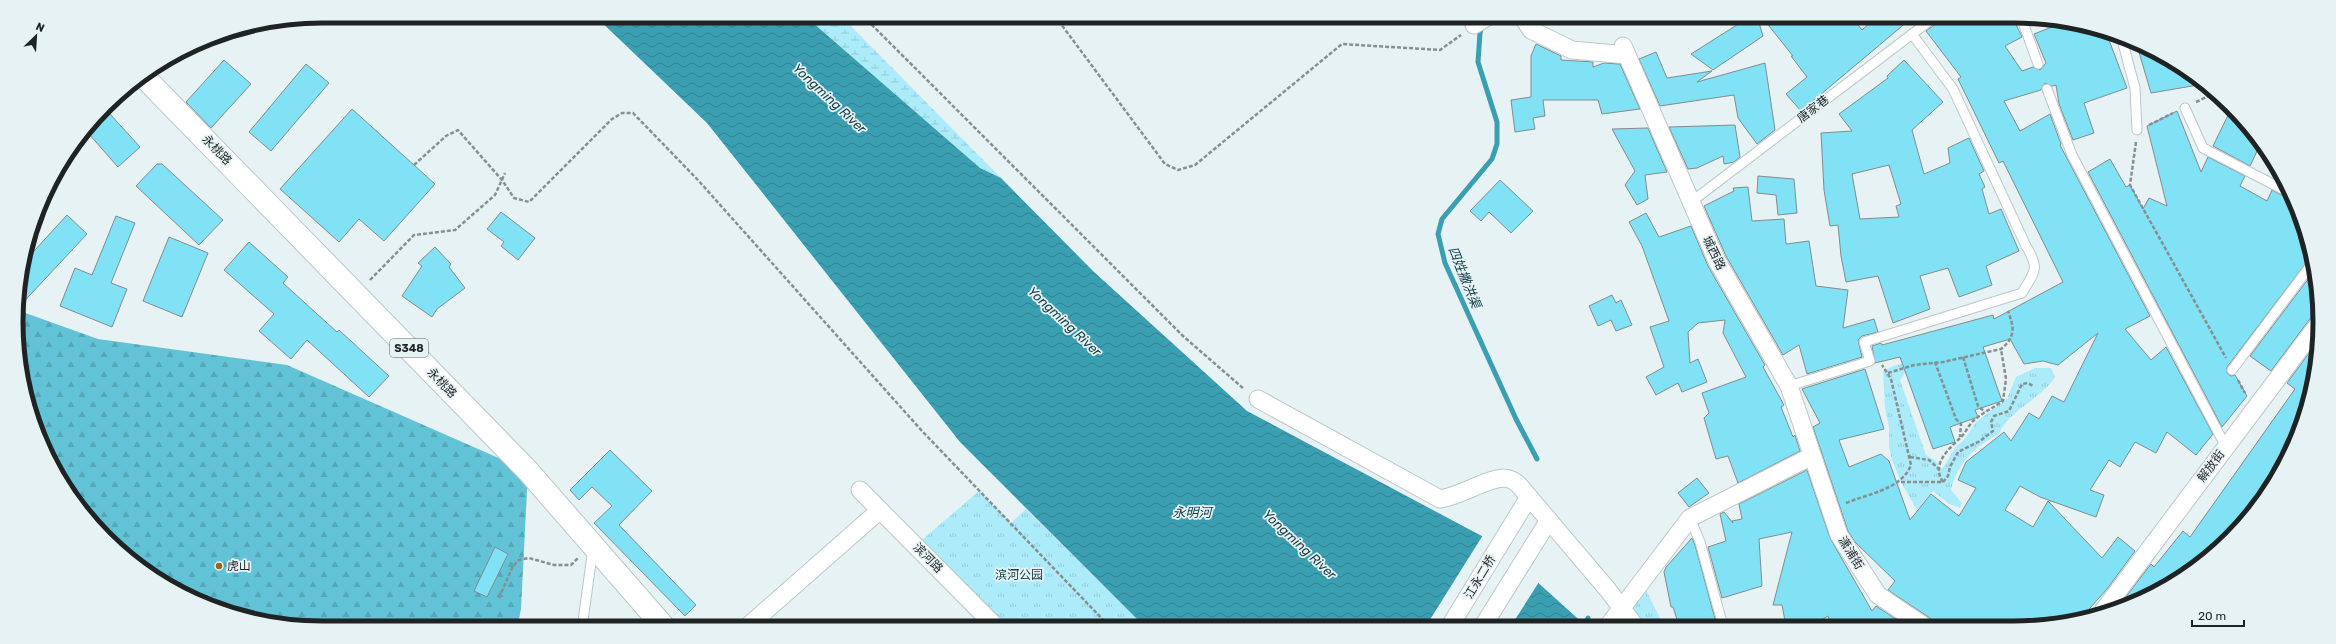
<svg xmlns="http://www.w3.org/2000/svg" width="2336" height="644" viewBox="0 0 2336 644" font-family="Rubik,'Noto Sans SC',sans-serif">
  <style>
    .grass { fill: url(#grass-tufts) }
    .forest { fill: url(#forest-firs) }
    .wetland { fill: url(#wetland-marsh) }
    .water { fill: url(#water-waves) }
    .pier { fill: #e7f2f4 }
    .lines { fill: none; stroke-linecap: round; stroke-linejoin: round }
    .stream { stroke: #3b9fb2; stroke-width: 5 }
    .building { fill: #81e1f5; stroke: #828c8e; fill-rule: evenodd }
    .service-casing { stroke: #bdc7c9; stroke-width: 11 }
    .minor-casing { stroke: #bdc7c9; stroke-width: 19 }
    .primary-casing { stroke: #bdc7c9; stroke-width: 24 }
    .path { stroke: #878f90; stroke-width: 2.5; stroke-dasharray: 4 2; stroke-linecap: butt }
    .service { stroke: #fff; stroke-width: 9 }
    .minor { stroke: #fff; stroke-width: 17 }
    .primary { stroke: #fff; stroke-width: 22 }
    .poi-dot { fill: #9d6123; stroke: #e7f2f4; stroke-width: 1.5 }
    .labels { text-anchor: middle; stroke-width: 3.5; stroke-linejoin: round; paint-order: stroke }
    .shield { fill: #e7f2f4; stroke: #5b6162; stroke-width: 1 }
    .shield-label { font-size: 11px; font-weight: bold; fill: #1f2324 }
    .street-label { font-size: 12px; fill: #1f2324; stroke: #e7f2f4 }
    .poi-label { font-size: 12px; fill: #1f2324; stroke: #e7f2f4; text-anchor: start }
    .park-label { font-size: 12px; fill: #15424a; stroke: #e7f2f4 }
    .water-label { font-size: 13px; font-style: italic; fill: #14414a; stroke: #e7f2f4 }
    .rim { fill: none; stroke: #1f2324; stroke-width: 5 }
  </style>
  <defs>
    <pattern id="grass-tufts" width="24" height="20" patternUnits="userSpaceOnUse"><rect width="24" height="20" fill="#acecfa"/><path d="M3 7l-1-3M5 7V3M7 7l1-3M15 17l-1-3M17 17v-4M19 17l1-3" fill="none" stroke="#94cad6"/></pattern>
    <pattern id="forest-firs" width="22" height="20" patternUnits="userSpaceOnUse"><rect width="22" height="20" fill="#62c3d6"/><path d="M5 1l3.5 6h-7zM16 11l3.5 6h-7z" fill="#55a7b8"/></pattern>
    <pattern id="wetland-marsh" width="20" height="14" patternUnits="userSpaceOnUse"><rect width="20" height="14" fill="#acecfa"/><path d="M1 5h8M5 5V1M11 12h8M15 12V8" fill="none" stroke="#94cad6"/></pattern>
    <pattern id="water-waves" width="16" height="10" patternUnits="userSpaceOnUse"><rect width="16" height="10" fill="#3b9fb2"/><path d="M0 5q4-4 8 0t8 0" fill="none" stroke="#318191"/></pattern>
  </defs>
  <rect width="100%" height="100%" fill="#e7f2f4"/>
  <g class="grass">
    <path d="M1913,361L1924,365L1904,374L1900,380L1926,455L1936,461L1940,470L1945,465L1956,446L1963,441L1976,422L2007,399L2016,377L2035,368H2051L2055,377C2040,400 2008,411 1999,434C1975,446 1957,464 1951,490L1962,503L1960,508L1948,503L1933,491L1917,510L1901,482L1892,460L1889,447V427L1885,408L1883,371L1893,366Z"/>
    <path d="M979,491L1011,523L1026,509L1145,627H1000L915,546Z"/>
    <path d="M1642,582L1664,626H1608Z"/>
  </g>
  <path class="forest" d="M17,310L98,339L287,365L528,471L521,609L517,628H322L263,622L205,605L152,577L79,508L48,458L26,401Z"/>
  <path class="wetland" d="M805,16H841L1001,178L980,169Z"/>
  <path class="water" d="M595,16H805L980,168L1001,178L1093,271L1247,411L1493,542L1586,626L1145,627L960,442L707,123Z"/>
  <path class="pier" d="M1483,535L1494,541L1539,582L1511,626H1426Z"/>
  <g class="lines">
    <g class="stream">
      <path d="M1482,25L1480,33L1478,62L1497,122V144L1492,159L1442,219L1438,234L1445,263L1516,419L1537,459"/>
      <path d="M1585,626L1588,618"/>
    </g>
  </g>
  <g class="building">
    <path d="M1751,16H1757L1763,36L1713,70L1691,54Z"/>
    <path d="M1761,16H1851L1862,30L1878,16H1914L1801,111L1786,94L1807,77L1791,56H1793Z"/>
    <path d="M1942,16H2012L2022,37L2005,46L2022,71L2033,67L2040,70L2046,63L2034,34L2067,21L2106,32L2127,88L2084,103L2094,133L2073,140L2059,104L2056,85L2052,86L2045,83L2041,90L2004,101L2020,131L2050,114L2061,144L2060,145L2150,316L2125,329L2151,360L2166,347L2213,434L2196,455L2167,432L2156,453L2135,442L2120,467L2109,460L2090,490L2104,495L2096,517L2040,497L2020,486L2005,510L2033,527L2048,501L2102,558L2118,537L2135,551L2107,589L2082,617L2054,625L1934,626L1930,618L1888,590L1895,581L1855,542L1848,531L1813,427L1820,423L1802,389L1865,369L1884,429L1839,440L1849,467L1881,454L1889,461L1910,520L1931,494L1959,516L1976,488L1958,480L1966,462L2004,432L2011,441L2029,413L2039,419L2052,396L2064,402L2098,333L2058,365L2043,361L2024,364L2010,339L1983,347L2002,401L1975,410L1978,417L1950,427L1955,442L1933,449L1900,357L1875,363L1872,346L1881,343L1882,345L1993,315L1994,319L2063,282L2003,161L1999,163L1958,79L1961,77L1926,31L1940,21Z"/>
    <path d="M2136,42L2184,67L2204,84L2151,93Z"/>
    <path d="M1536,44L1561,56V60L1593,62V67L1604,63L1620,64L1640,109L1602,114L1598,100H1543L1545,116L1533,118L1535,129L1515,132L1511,100L1531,97V56Z"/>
    <path d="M1656,52L1667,78L1712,71L1697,82L1765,63L1775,130L1757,144L1738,118L1734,95L1660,106L1639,59Z"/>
    <path d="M224,60L251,84L211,128L186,102Z"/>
    <path d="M1904,60L1943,102L1912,130L1924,174L1950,163L1948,148L1969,138L1984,171L1979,174L1985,187L1982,189L1989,214L2001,209L2019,251L1986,266L1992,285L1959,297L1948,268L1920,276L1930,309L1893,323L1878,276L1846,282L1841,256L1838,225L1830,226L1824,190L1821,133L1852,131L1839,114L1888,78L1887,76ZM1889,165L1901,204L1896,206L1899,217L1860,219L1852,174Z"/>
    <path d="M306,64L329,83L271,151L249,132Z"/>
    <path d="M2232,107L2261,143L2250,166L2213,146Z"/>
    <path d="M352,109L435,184L384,241L359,219L339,242L280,189Z"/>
    <path d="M2177,111L2201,172L2208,157L2245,176L2240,186L2267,201L2272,190L2287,198H2293L2312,255L2227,367V373L2231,376L2235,375L2247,396L2222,427L2088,172L2110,159L2126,187L2130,185L2143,209L2149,198L2167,206L2147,126Z"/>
    <path d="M110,114L140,147L118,167L88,133Z"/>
    <path d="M1735,125L1740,157L1734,162L1724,164L1723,156L1697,168L1688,169L1669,127Z"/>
    <path d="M1648,128L1667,172L1645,175L1648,199L1637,205L1625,185L1635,171L1612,129Z"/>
    <path d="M157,164H162L223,220L199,245L136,186Z"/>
    <path d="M1758,176L1794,179L1797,213L1778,215L1776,195L1757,193Z"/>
    <path d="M1500,180L1533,211L1511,233L1489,212L1481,221L1470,211Z"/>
    <path d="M1748,187L1752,221L1784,219L1786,244L1809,241L1816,286L1848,290L1843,328L1874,319L1878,332L1862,336L1858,340L1862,357L1807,374L1799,345L1783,355L1726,256L1704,206L1734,191L1733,188Z"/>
    <path d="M501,212L535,238L518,260L501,246L504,242L487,229Z"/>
    <path d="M1646,213L1659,237L1691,226L1708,266L1765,365L1763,367L1784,405L1781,407L1793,437L1795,435L1800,451L1738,483L1728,456L1716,459L1704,418L1709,413L1702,393L1746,377L1723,333L1725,320L1698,323L1688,332L1690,363L1698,359L1707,382L1682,392L1678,383L1656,395L1646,377L1664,367L1650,327L1669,321L1642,246L1629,222Z"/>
    <path d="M67,215L87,234L17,309V302L23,263Z"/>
    <path d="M116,216L135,223L111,283L127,289L112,327L60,306L75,268L92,275Z"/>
    <path d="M169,237L208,253L182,317L143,301Z"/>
    <path d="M249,242L288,277L283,283L337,332L339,330L389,376L369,397L307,340L291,359L259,331L274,314L224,270Z"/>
    <path d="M435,247L451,264L449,267L465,288L437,309L432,317L402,296L422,266L418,263Z"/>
    <path d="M2315,270L2319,312L2312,316L2271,371L2250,356Z"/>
    <path d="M1612,295L1616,303L1621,300L1632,325L1616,331L1611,320L1598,326L1589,306Z"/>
    <path d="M2318,341L2314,381L2279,475L2229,539L2149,597L2125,604L2122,602L2151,564L2154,567L2183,531L2190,537L2295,389L2287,383Z"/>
    <path d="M610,450L652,491L619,525L696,605L685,616L594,523L612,506L592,487L579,500L570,490Z"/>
    <path d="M1807,470L1830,538L1872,611L1876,606L1906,626H1832L1828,616L1812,626H1786L1782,605H1773L1792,532L1759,539L1762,586L1722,598L1708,547L1726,541L1720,514L1724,512L1733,523L1732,521L1742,519L1739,504Z"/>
    <path d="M1697,478L1709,493L1689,507L1678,493Z"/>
    <path d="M1692,538L1695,545L1717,626H1679L1673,607H1671L1664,572L1666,567Z"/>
    <path d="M495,547L508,554L487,597L474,591Z"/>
  </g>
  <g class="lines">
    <g class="service-casing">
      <g id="service">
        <path d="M2021,17L2038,64"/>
        <path d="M2121,36L2135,88L2137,130"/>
        <path d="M2047,89L2072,155L2226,447"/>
        <path d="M2185,108L2203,148L2290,193"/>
        <path d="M1691,202L1936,16"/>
        <path d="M2232,370L2314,261"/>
        <path d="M1789,386L1870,361L1864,342L2022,293C2035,271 2040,269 2026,246L1953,89L1912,34"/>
        <path d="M1690,518L1700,542L1723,626"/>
        <path d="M582,628L593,548"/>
      </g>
    </g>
    <g class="minor-casing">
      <g id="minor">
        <path d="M1522,16L1531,30L1572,50L1627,55"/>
        <path d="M1474,25L1489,16"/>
        <path d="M1623,46L1717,261L1789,386L1839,535L1878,595L1924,626"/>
        <path d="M1258,399L1440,499C1462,496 1484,479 1504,478C1510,478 1514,481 1518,484L1608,590L1635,626"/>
        <path d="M860,490L996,627"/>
        <path d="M2103,611L2320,322"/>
        <path d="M1450,626L1529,497"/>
        <path d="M1483,626L1549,520"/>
        <path d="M1608,626L1690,518L1812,456"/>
        <path d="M747,627L880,510"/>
      </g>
    </g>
    <g class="primary-casing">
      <path id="primary" d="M144,77L528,471L664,627"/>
    </g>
    <g class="path">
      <path d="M863,16L1183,336L1244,389"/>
      <path d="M1055,16L1165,164L1178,170L1195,165L1342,44L1440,50L1461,35"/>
      <path d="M2196,102L2215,93"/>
      <path d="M2149,125L2173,113"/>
      <path d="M2136,142L2130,185L2226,358"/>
      <path d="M414,165L446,136L458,130L502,180L514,198L529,202L612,119L622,113H633L697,179L922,431L1110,627"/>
      <path d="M370,280L414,235L455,230L495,195L505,173"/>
      <path d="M1963,357L1978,406L1985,412"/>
      <path d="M1935,362L1956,419L1961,424L1960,437"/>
      <path d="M1888,373L1914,365L1943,362L2001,349C2016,337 2014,327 2008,311"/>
      <path d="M2238,380L2245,393"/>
      <path d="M1910,457L1929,460L1940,470"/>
      <path d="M1901,482H1943L1948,476L1950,467L1958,452L1980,441L1993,431L1991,422L1994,416L2009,411L2022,384L2028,383L2033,386"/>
      <path d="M1943,482C1931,464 1948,450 1960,438C1965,434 1968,426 1973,421C1982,413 1993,408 2003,401L2006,379L2001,349"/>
      <path d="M1846,503C1868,494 1902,489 1911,465L1891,379L1882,365"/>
      <path d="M499,598L513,566L519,560L529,558L554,565H571L579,557"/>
    </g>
    <use href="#service" class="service"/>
    <use href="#minor" class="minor"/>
    <use href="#primary" class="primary"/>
  </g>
  <circle class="poi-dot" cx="219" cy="566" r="4"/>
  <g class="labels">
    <rect class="shield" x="390" y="339" width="38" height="18" rx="3"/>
    <g class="shield-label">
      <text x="409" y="352">S348</text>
    </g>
    <g class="street-label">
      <text transform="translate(1813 109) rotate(-37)" y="4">唐家巷</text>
      <text transform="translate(217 150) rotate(46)" y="4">永桃路</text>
      <text transform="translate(1714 253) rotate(64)" y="4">城西路</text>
      <text transform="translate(442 383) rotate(46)" y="4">永桃路</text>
      <text transform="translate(2211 466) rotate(-53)" y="4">解放街</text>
      <text transform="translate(1851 553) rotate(58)" y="4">潇浦街</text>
      <text transform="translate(928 558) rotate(45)" y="4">滨河路</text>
      <text transform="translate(1480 577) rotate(-59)" y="4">江永二桥</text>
    </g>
    <g class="poi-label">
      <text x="227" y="570">虎山</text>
    </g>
    <g class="park-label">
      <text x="1019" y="579">滨河公园</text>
    </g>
    <g class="water-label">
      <text transform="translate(830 98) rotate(43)" y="5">Yongming River</text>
      <text transform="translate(1465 277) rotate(68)" y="5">四姓撇洪渠</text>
      <text transform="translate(1065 321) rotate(43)" y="5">Yongming River</text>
      <text x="1192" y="517">永明河</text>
      <text transform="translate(1300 544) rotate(43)" y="5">Yongming River</text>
    </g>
  </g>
  <path d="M0 0H2336V644H0ZM322 23H2014A299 299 0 0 1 2313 322V322A299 299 0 0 1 2014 621H322A299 299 0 0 1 23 322V322A299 299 0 0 1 322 23Z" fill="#e7f2f4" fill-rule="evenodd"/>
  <path class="rim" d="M322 23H2014A299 299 0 0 1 2313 322V322A299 299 0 0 1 2014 621H322A299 299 0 0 1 23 322V322A299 299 0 0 1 322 23Z"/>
  <g transform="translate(36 36) rotate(25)" stroke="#e7f2f4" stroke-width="3" paint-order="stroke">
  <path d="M0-3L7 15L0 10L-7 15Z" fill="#1f2324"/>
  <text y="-6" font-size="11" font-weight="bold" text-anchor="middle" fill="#1f2324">N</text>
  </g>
  <path d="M2192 620v6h52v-6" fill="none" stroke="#1f2324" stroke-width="2"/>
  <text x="2198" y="620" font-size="12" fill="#1f2324" stroke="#e7f2f4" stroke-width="3" paint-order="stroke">20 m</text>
</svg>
